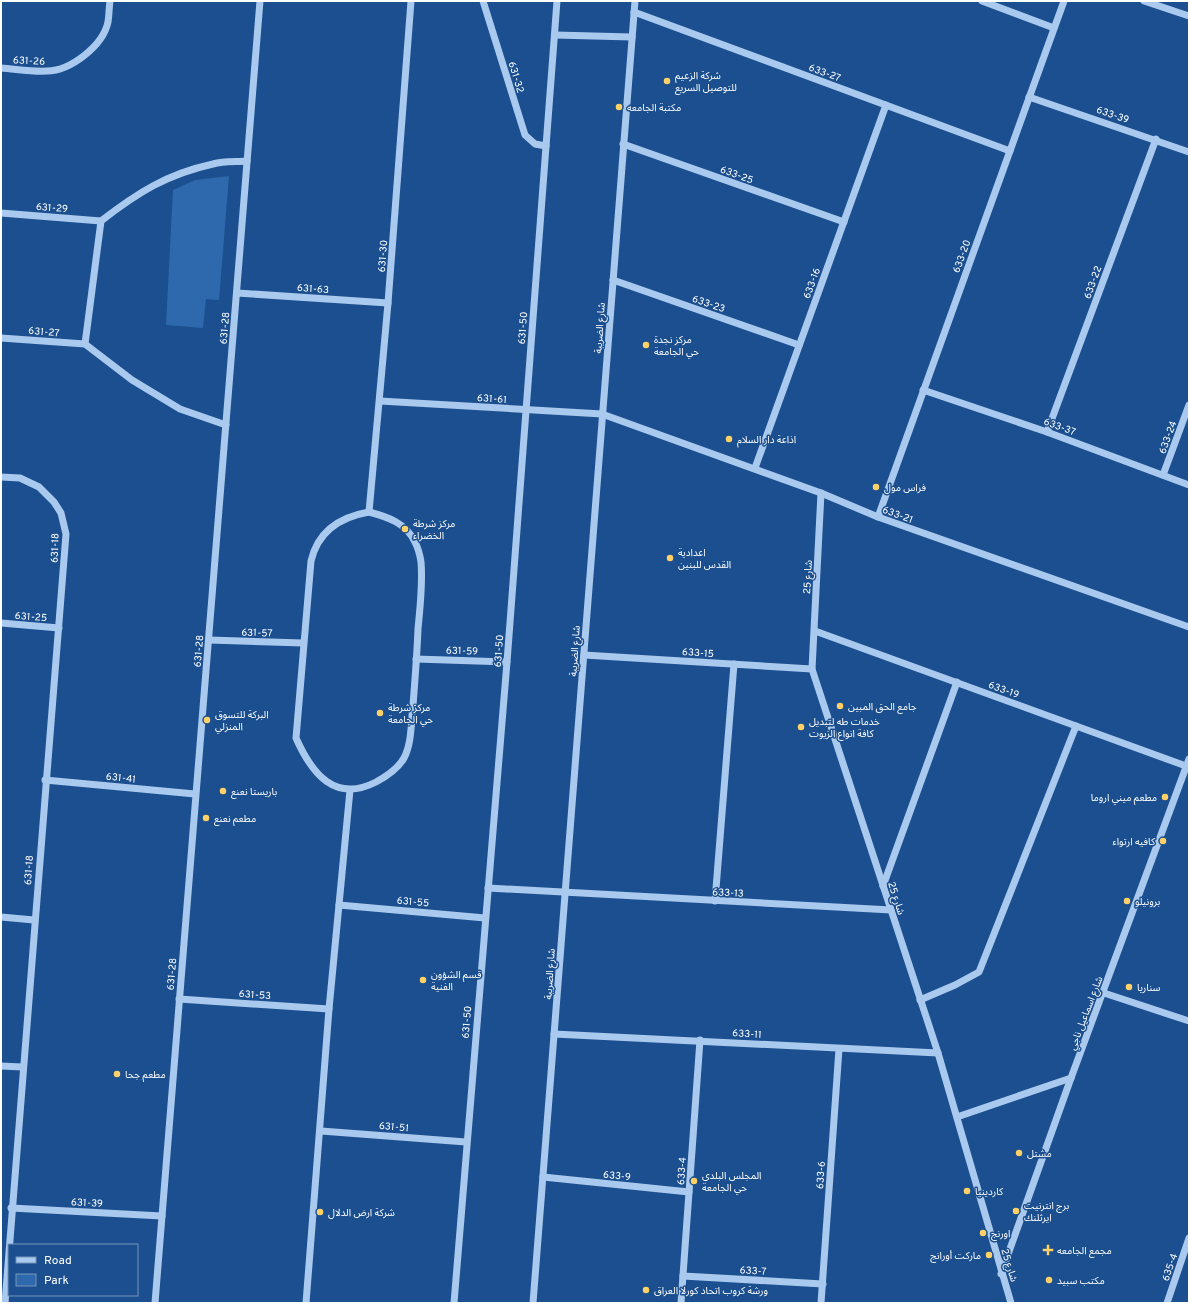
<svg xmlns="http://www.w3.org/2000/svg" width="1190" height="1304" viewBox="0 0 1190 1304" font-family="Overpass,'Noto Sans Arabic',sans-serif">
  <style>
    .green { fill: #2e69ad }
    .lines { fill: none; stroke-linecap: round; stroke-linejoin: round }
    .minor { stroke: #a9c9ee; stroke-width: 7 }
    .poi-dot { fill: #ffd166; stroke: #1b4f8f; stroke-width: 1.5 }
    .labels { text-anchor: middle; stroke-width: 3; stroke-linejoin: round; paint-order: stroke }
    .street-label { font-size: 10px; fill: #fff; stroke: #1b4f8f }
    .poi-label { font-size: 10px; fill: #fff; stroke: #1b4f8f; text-anchor: start }
  </style>
  <rect width="100%" height="100%" fill="#1b4f8f"/>
  <path class="green" d="M229,176L219,300L206,299L203,328L166,325L173,190L195,180Z"/>
  <g class="lines">
    <g class="minor">
      <path d="M483,1L525,135L535,144L546,146"/>
      <path d="M982,1L1054,28"/>
      <path d="M1144,1L1189,16"/>
      <path d="M634,12L1010,151"/>
      <path d="M555,35L632,37"/>
      <path d="M1,68C16,69 32,72 47,71C70,71 103,46 108,22C109,16 109,8 110,1"/>
      <path d="M1029,97L1189,152"/>
      <path d="M623,144L844,222"/>
      <path d="M1,213L101,221"/>
      <path d="M613,280L799,345"/>
      <path d="M237,293L388,303"/>
      <path d="M1,338L85,344"/>
      <path d="M923,390L1047,432L1189,485"/>
      <path d="M380,401L602,414L821,493L878,517L1189,627"/>
      <path d="M226,425L180,409L132,380L85,344L101,221C137,193 167,174 213,164C224,161 236,162 247,161"/>
      <path d="M1047,432L1156,139"/>
      <path d="M755,468L886,105"/>
      <path d="M1163,475L1189,405"/>
      <path d="M1,477L20,478L39,487L54,502L61,513L66,534L5,1303"/>
      <path d="M821,493L812,669L938,1053L1011,1303"/>
      <path d="M369,512C388,517 406,523 415,542C418,548 420,555 421,562C423,584 420,607 418,629C417,654 415,680 413,705C411,722 412,743 404,758C398,769 387,776 376,782C335,803 312,774 296,738L311,561C318,531 340,517 369,512Z"/>
      <path d="M369,512L388,303L411,1"/>
      <path d="M878,517L1064,1"/>
      <path d="M1,623L59,628"/>
      <path d="M815,631L1186,766"/>
      <path d="M209,640L303,643"/>
      <path d="M584,655L812,669"/>
      <path d="M416,659L507,662"/>
      <path d="M45,780L195,794"/>
      <path d="M883,886L957,682"/>
      <path d="M488,888L891,910"/>
      <path d="M715,901L734,664"/>
      <path d="M339,905L485,918"/>
      <path d="M1,917L34,920"/>
      <path d="M1104,993L1189,1021"/>
      <path d="M179,999L329,1009"/>
      <path d="M920,1000L955,985L979,972L1076,726"/>
      <path d="M554,1034L938,1053"/>
      <path d="M1,1066L22,1067"/>
      <path d="M957,1117L1071,1078"/>
      <path d="M321,1131L466,1142"/>
      <path d="M543,1177L689,1192"/>
      <path d="M11,1208L162,1216"/>
      <path d="M1001,1274L1071,1078L1189,759"/>
      <path d="M683,1276L823,1284"/>
      <path d="M155,1303L260,1"/>
      <path d="M306,1303L329,1009L350,790"/>
      <path d="M454,1303L507,662L557,1"/>
      <path d="M533,1303L635,1"/>
      <path d="M681,1303L700,1040"/>
      <path d="M821,1303L839,1049"/>
      <path d="M1167,1303L1189,1238"/>
    </g>
  </g>
  <g class="poi-dot">
    <circle cx="667" cy="81" r="4"/>
    <circle cx="619" cy="107" r="4"/>
    <circle cx="646" cy="345" r="4"/>
    <circle cx="729" cy="439" r="4"/>
    <circle cx="876" cy="487" r="4"/>
    <circle cx="405" cy="529" r="4"/>
    <circle cx="670" cy="558" r="4"/>
    <circle cx="840" cy="706" r="4"/>
    <circle cx="380" cy="713" r="4"/>
    <circle cx="207" cy="720" r="4"/>
    <circle cx="801" cy="727" r="4"/>
    <circle cx="223" cy="791" r="4"/>
    <circle cx="1165" cy="797" r="4"/>
    <circle cx="206" cy="818" r="4"/>
    <circle cx="1163" cy="841" r="4"/>
    <circle cx="1127" cy="901" r="4"/>
    <circle cx="423" cy="980" r="4"/>
    <circle cx="1129" cy="987" r="4"/>
    <circle cx="117" cy="1074" r="4"/>
    <circle cx="1019" cy="1153" r="4"/>
    <circle cx="694" cy="1181" r="4"/>
    <circle cx="967" cy="1191" r="4"/>
    <circle cx="1016" cy="1211" r="4"/>
    <circle cx="320" cy="1212" r="4"/>
    <circle cx="983" cy="1233" r="4"/>
    <path d="M1046 1244h4v4h4v4h-4v4h-4v-4h-4v-4h4z"/>
    <circle cx="989" cy="1255" r="4"/>
    <circle cx="1049" cy="1280" r="4"/>
    <circle cx="646" cy="1290" r="4"/>
  </g>
  <g class="labels">
    <g class="street-label">
      <text transform="translate(29 60) rotate(3)" y="4">631-26</text>
      <text transform="translate(825 72) rotate(20)" y="4">633-27</text>
      <text transform="translate(517 77) rotate(73)" y="4">631-32</text>
      <text transform="translate(1113 114) rotate(19)" y="4">633-39</text>
      <text transform="translate(737 174) rotate(20)" y="4">633-25</text>
      <text transform="translate(52 207) rotate(4)" y="4">631-29</text>
      <text transform="translate(382 256) rotate(-86)" y="4">631-30</text>
      <text transform="translate(961 256) rotate(-70)" y="4">633-20</text>
      <text transform="translate(1092 282) rotate(-70)" y="4">633-22</text>
      <text transform="translate(811 283) rotate(-70)" y="4">633-16</text>
      <text transform="translate(313 288) rotate(4)" y="4">631-63</text>
      <text transform="translate(709 303) rotate(19)" y="4">633-23</text>
      <text transform="translate(224 328) rotate(-85)" y="4">631-28</text>
      <text transform="translate(522 328) rotate(-86)" y="4">631-50</text>
      <text transform="translate(599 328) rotate(-86)" y="4">شارع الضريبة</text>
      <text transform="translate(44 331) rotate(5)" y="4">631-27</text>
      <text transform="translate(492 398) rotate(4)" y="4">631-61</text>
      <text transform="translate(1060 426) rotate(20)" y="4">633-37</text>
      <text transform="translate(1167 437) rotate(-70)" y="4">633-24</text>
      <text transform="translate(898 514) rotate(20)" y="4">633-21</text>
      <text transform="translate(54 548) rotate(-88)" y="4">631-18</text>
      <text transform="translate(807 577) rotate(-87)" y="4">شارع 25</text>
      <text transform="translate(31 616) rotate(4)" y="4">631-25</text>
      <text transform="translate(257 632) rotate(2)" y="4">631-57</text>
      <text transform="translate(462 650) rotate(2)" y="4">631-59</text>
      <text transform="translate(198 651) rotate(-85)" y="4">631-28</text>
      <text transform="translate(498 651) rotate(-86)" y="4">631-50</text>
      <text transform="translate(574 651) rotate(-86)" y="4">شارع الضريبة</text>
      <text transform="translate(698 652) rotate(4)" y="4">633-15</text>
      <text transform="translate(1004 689) rotate(20)" y="4">633-19</text>
      <text transform="translate(121 777) rotate(6)" y="4">631-41</text>
      <text transform="translate(28 870) rotate(-86)" y="4">631-18</text>
      <text transform="translate(728 892) rotate(3)" y="4">633-13</text>
      <text transform="translate(897 898) rotate(72)" y="4">شارع 25</text>
      <text transform="translate(413 901) rotate(5)" y="4">631-55</text>
      <text transform="translate(171 974) rotate(-85)" y="4">631-28</text>
      <text transform="translate(549 974) rotate(-86)" y="4">شارع الضريبة</text>
      <text transform="translate(255 994) rotate(4)" y="4">631-53</text>
      <text transform="translate(1085 1013) rotate(-69)" y="4">شارع اسماعيل ناجي</text>
      <text transform="translate(466 1022) rotate(-85)" y="4">631-50</text>
      <text transform="translate(747 1033) rotate(4)" y="4">633-11</text>
      <text transform="translate(394 1126) rotate(5)" y="4">631-51</text>
      <text transform="translate(681 1171) rotate(-86)" y="4">633-4</text>
      <text transform="translate(617 1175) rotate(6)" y="4">633-9</text>
      <text transform="translate(820 1175) rotate(-86)" y="4">633-6</text>
      <text transform="translate(87 1202) rotate(3)" y="4">631-39</text>
      <text transform="translate(1010 1265) rotate(73)" y="4">شارع 25</text>
      <text transform="translate(1169 1267) rotate(-71)" y="4">635-4</text>
      <text transform="translate(753 1270) rotate(3)" y="4">633-7</text>
    </g>
    <g class="poi-label">
      <text x="675" y="79">شركة الزعيم<tspan x="675" dy="12">للتوصيل السريع</tspan></text>
      <text x="627" y="111">مكتبة الجامعه</text>
      <text x="654" y="343">مركز نجدة<tspan x="654" dy="12">حي الجامعة</tspan></text>
      <text x="737" y="443">اذاعة دار السلام</text>
      <text x="884" y="491">فراس مول</text>
      <text x="413" y="527">مركز شرطة<tspan x="413" dy="12">الخضراء</tspan></text>
      <text x="678" y="556">اعدادية<tspan x="678" dy="12">القدس للبنين</tspan></text>
      <text x="848" y="710">جامع الحق المبين</text>
      <text x="388" y="711">مركز شرطة<tspan x="388" dy="12">حي الجامعة</tspan></text>
      <text x="215" y="718">البركة للتسوق<tspan x="215" dy="12">المنزلي</tspan></text>
      <text x="809" y="725">خدمات طه لتبديل<tspan x="809" dy="12">كافة انواع الزيوت</tspan></text>
      <text x="231" y="795">باريستا نعنع</text>
      <text x="1157" y="801" text-anchor="end">مطعم ميني اروما</text>
      <text x="214" y="822">مطعم نعنع</text>
      <text x="1155" y="845" text-anchor="end">كافيه ارتواء</text>
      <text x="1135" y="905">برونيلو</text>
      <text x="431" y="978">قسم الشؤون<tspan x="431" dy="12">الفنية</tspan></text>
      <text x="1137" y="991">سناريا</text>
      <text x="125" y="1078">مطعم جحا</text>
      <text x="1027" y="1157">مشتل</text>
      <text x="702" y="1179">المجلس البلدي<tspan x="702" dy="12">حي الجامعة</tspan></text>
      <text x="975" y="1195">كاردينيا</text>
      <text x="1024" y="1209">برج انترنيت<tspan x="1024" dy="12">ايرثلنك</tspan></text>
      <text x="328" y="1216">شركة ارض الدلال</text>
      <text x="991" y="1237">اورنج</text>
      <text x="1057" y="1254">مجمع الجامعه</text>
      <text x="981" y="1259" text-anchor="end">ماركت أورانج</text>
      <text x="1057" y="1284">مكتب سبيد</text>
      <text x="654" y="1294">ورشة كروب اتحاد كورلا العراق</text>
    </g>
  </g>
  <rect width="1190" height="1304" fill="none" stroke="#ffffff" stroke-width="4"/>
  <rect x="8" y="1244" width="130" height="52" fill="#1b4f8f" stroke="#7695bc"/>
  <rect x="16" y="1257" width="20" height="6" fill="#a9c9ee" stroke="#7695bc"/>
  <text x="44" y="1264" font-size="12" fill="#ffffff">Road</text>
  <rect x="16" y="1274" width="20" height="12" fill="#2e69ad" stroke="#7695bc"/>
  <text x="44" y="1284" font-size="12" fill="#ffffff">Park</text>
</svg>
